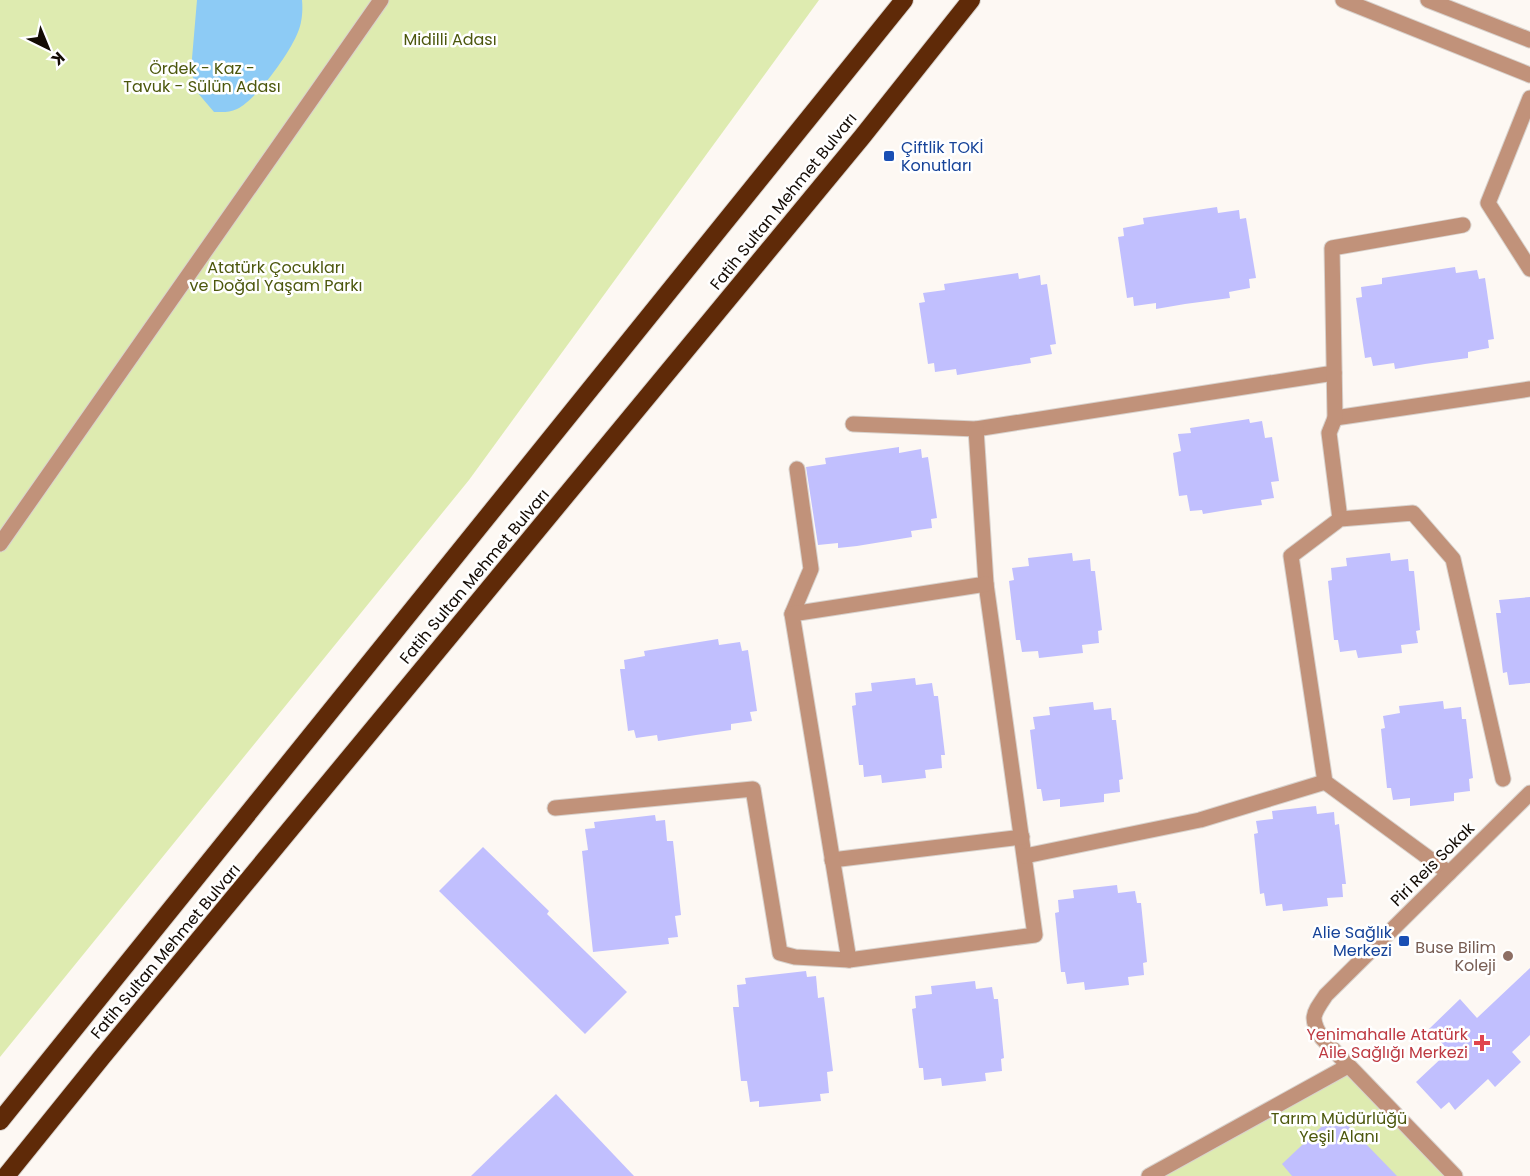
<svg xmlns="http://www.w3.org/2000/svg" width="1530" height="1176" viewBox="0 0 1530 1176" font-family="Poppins,sans-serif">
  <style>
    .green { fill: #deebb0 }
    .water { fill: #8dcbf5 }
    .building { fill: #c1bffe }
    .lines { fill: none; stroke-linecap: round; stroke-linejoin: round }
    .minor-casing { stroke: #d8d2cd; stroke-width: 17 }
    .highway-casing { stroke: #d8d2cd; stroke-width: 20 }
    .minor { stroke: #c1927a; stroke-width: 15 }
    .highway { stroke: #5f2a08; stroke-width: 18 }
    .transit-dot { fill: #1a4fb4; stroke: #fff; stroke-width: 2 }
    .education-dot { fill: #8d6e63; stroke: #fff; stroke-width: 2 }
    .health-dot { fill: #e0444e; stroke: #fff; stroke-width: 2 }
    .labels { text-anchor: middle; stroke-width: 5; stroke-linejoin: round; paint-order: stroke }
    .park-label { font-size: 16px; fill: #4c570d; stroke: #fff }
    .transit-label { font-size: 16px; fill: #164399; stroke: #fff; text-anchor: start }
    .street-label { font-size: 16px; fill: #130b04; stroke: #fff }
    .education-label { font-size: 16px; fill: #785e54; stroke: #fff; text-anchor: end }
    .health-label { font-size: 16px; fill: #be3a42; stroke: #fff; text-anchor: end }
  </style>
  <rect width="100%" height="100%" fill="#fdf8f3"/>
  <g class="green">
    <path d="M0,0H819L469,480L0,1057Z"/>
    <path d="M1348,1066L1455,1176H1149Z"/>
  </g>
  <path class="water" d="M197,0H302C303,10 302,23 298,32C290,53 256,100 237,109C229,113 222,112 214,112L197,92L191,70Z"/>
  <g class="building">
    <path d="M1217,207L1218,213L1239,210L1240,219L1246,218L1256,278L1249,279L1250,288L1229,292L1230,298L1185,304L1156,309V303L1134,306L1133,297L1127,298L1118,237L1124,236L1123,228L1144,224L1143,218Z"/>
    <path d="M1455,267L1456,273L1477,270L1479,279L1485,278L1494,339L1488,340L1489,348L1468,352V358L1425,364L1395,369L1394,363L1373,366L1371,357L1365,358L1356,298L1362,297L1361,287L1382,284V278Z"/>
    <path d="M1018,273L1019,279L1040,275L1041,285L1047,284L1056,344L1050,345L1052,354L1030,358L1031,363L957,375L956,369L935,372L934,363L928,364L919,303L925,302L923,293L945,290L944,284Z"/>
    <path d="M1249,419L1250,423L1262,421L1265,438L1272,437L1279,481L1271,482L1274,498L1261,500L1262,505L1233,509L1203,514L1202,510L1190,511L1187,495L1179,496L1173,453L1181,451L1178,434L1191,433L1190,428Z"/>
    <path d="M899,447V453L921,449L922,458L928,457L937,518L931,519L932,528L911,531L912,537L857,546L838,548V543L818,545L806,467L826,464L825,458Z"/>
    <path d="M1072,553L1073,561L1090,559L1091,571H1095L1102,630L1098,631L1099,643L1082,645L1083,653L1039,658L1038,651L1022,652L1020,640H1016L1009,581L1014,580L1012,568L1029,566L1028,558Z"/>
    <path d="M1390,553L1391,561L1408,559L1409,571H1414L1420,630L1416,631L1418,643L1401,645L1402,653L1358,658L1356,650L1340,652L1338,640H1334L1328,581L1332,580L1331,568L1347,566L1346,558Z"/>
    <path d="M1530,597V683L1509,685L1507,672L1503,673L1496,613H1501L1499,600Z"/>
    <path d="M718,639L719,645L740,642L742,651L748,650L757,711L750,712L752,721L731,724V730L696,735L658,741L657,735L636,738L634,730L628,731L620,669H625L624,660L645,656L644,651Z"/>
    <path d="M915,678L916,685L932,683L934,696H938L945,755H941L942,768L925,770L926,778L882,783L881,775L864,777L863,765H859L852,706L856,705L855,693L872,691L871,683Z"/>
    <path d="M1443,701L1444,709L1461,707L1462,719H1466L1473,778L1469,779L1470,791L1454,793V801L1410,806V798L1393,800L1391,788H1387L1381,729L1385,728L1383,716L1400,713L1399,706Z"/>
    <path d="M1093,702L1094,710L1111,708L1112,720H1116L1123,779L1119,780L1120,792L1104,794V802L1060,807V799L1043,801L1041,789H1037L1030,730L1035,729L1033,717L1050,715L1049,707Z"/>
    <path d="M1316,806L1317,814L1334,812L1335,825L1339,824L1346,884H1342L1343,897L1327,898L1328,906L1283,911L1282,904L1266,906L1264,893L1260,894L1254,834L1258,833L1256,821L1273,819L1272,811Z"/>
    <path d="M655,815L656,821L665,820L667,841H673L681,915L675,916L678,937L668,938L669,944L593,952L582,851L588,850L585,829L595,828L594,822Z"/>
    <path d="M483,847L549,911L547,914L627,992L585,1034L439,891Z"/>
    <path d="M1117,885L1118,893L1135,891L1137,903H1141L1147,962L1143,963L1144,975L1128,977L1129,985L1085,990L1084,982L1067,984L1065,972H1061L1055,913L1059,912L1058,900L1074,898L1073,890Z"/>
    <path d="M1530,968V1035L1512,1052L1521,1062L1495,1087L1488,1079L1455,1110L1449,1102L1441,1109L1416,1082L1449,1051L1429,1029L1460,999L1477,1018Z"/>
    <path d="M806,971L807,977L816,976L818,998L824,997L833,1071L827,1072L829,1093L820,1094L821,1101L759,1107V1101L750,1102L747,1081H741L733,1007H739L737,985L746,984L745,978Z"/>
    <path d="M975,981L976,989L992,987L994,999H998L1004,1058L1001,1059L1002,1071L985,1073L986,1081L942,1086L941,1078L924,1080L923,1068H919L912,1009L916,1008L915,996L932,994L931,986Z"/>
    <path d="M556,1094L634,1176H471L507,1141Z"/>
    <path d="M1336,1113L1397,1176H1292L1282,1164Z"/>
  </g>
  <g class="lines">
    <g class="minor-casing">
      <g id="minor">
        <path d="M1343,0L1530,75"/>
        <path d="M1428,0L1530,40"/>
        <path d="M1530,98L1488,203L1530,269"/>
        <path d="M1335,418L1530,389"/>
        <path d="M853,424L976,429L1334,373"/>
        <path d="M1340,519L1329,433L1335,418L1332,248L1463,225"/>
        <path d="M0,544L381,0"/>
        <path d="M792,614L811,569L797,469"/>
        <path d="M555,808L753,789L780,953L795,957L849,960L1035,935L986,584L976,429"/>
        <path d="M1025,856L1200,820L1325,782"/>
        <path d="M832,860L1022,837"/>
        <path d="M1449,873L1325,782L1291,556L1340,519L1413,513L1453,559L1503,779"/>
        <path d="M849,960L792,614L986,584"/>
        <path d="M1149,1176L1348,1066"/>
        <path d="M1455,1176L1322,1038C1309,1018 1313,1014 1326,995L1530,793"/>
      </g>
    </g>
    <g class="highway-casing">
      <g id="highway">
        <path d="M0,1121L904,0"/>
        <path d="M6,1176L102,1057L862,137L971,0"/>
      </g>
    </g>
    <use href="#minor" class="minor"/>
    <use href="#highway" class="highway"/>
  </g>
  <g class="transit-dot">
    <rect x="883" y="150" width="12" height="12" rx="3"/>
    <rect x="1398" y="935" width="12" height="12" rx="3"/>
  </g>
  <circle class="education-dot" cx="1508" cy="956" r="6"/>
  <path class="health-dot" d="M1479 1034h6v6h6v6h-6v6h-6v-6h-6v-6h6z"/>
  <g class="labels">
    <g class="park-label">
      <text x="450" y="45">Midilli Adası</text>
      <text x="202" y="74">Ördek - Kaz -<tspan x="202" dy="18">Tavuk - Sülün Adası</tspan></text>
      <text x="276" y="273">Atatürk Çocukları<tspan x="276" dy="18">ve Doğal Yaşam Parkı</tspan></text>
      <text x="1339" y="1124">Tarım Müdürlüğü<tspan x="1339" dy="18">Yeşil Alanı</tspan></text>
    </g>
    <g class="transit-label">
      <text x="901" y="153">Çiftlik TOKİ<tspan x="901" dy="18">Konutları</tspan></text>
      <text x="1392" y="938" text-anchor="end">Alie Sağlık<tspan x="1392" dy="18">Merkezi</tspan></text>
    </g>
    <g class="street-label">
      <text transform="translate(783 201) rotate(-51)" y="6">Fatih Sultan Mehmet Bulvarı</text>
      <text transform="translate(474 576) rotate(-50)" y="6">Fatih Sultan Mehmet Bulvarı</text>
      <text transform="translate(1432 864) rotate(-45)" y="6">Piri Reis Sokak</text>
      <text transform="translate(165 951) rotate(-50)" y="6">Fatih Sultan Mehmet Bulvarı</text>
    </g>
    <g class="education-label">
      <text x="1496" y="953">Buse Bilim<tspan x="1496" dy="18">Koleji</tspan></text>
    </g>
    <g class="health-label">
      <text x="1468" y="1040">Yenimahalle Atatürk<tspan x="1468" dy="18">Aile Sağlığı Merkezi</tspan></text>
    </g>
  </g>
  <g transform="translate(48 48) rotate(137)" stroke="#ffffff" stroke-width="4.5" paint-order="stroke">
  <path d="M0-4.5L10 22L0 15L-10 22Z" fill="#130b04"/>
  <text y="-9" font-size="16" font-weight="bold" text-anchor="middle" fill="#130b04">K</text>
  </g>
</svg>
